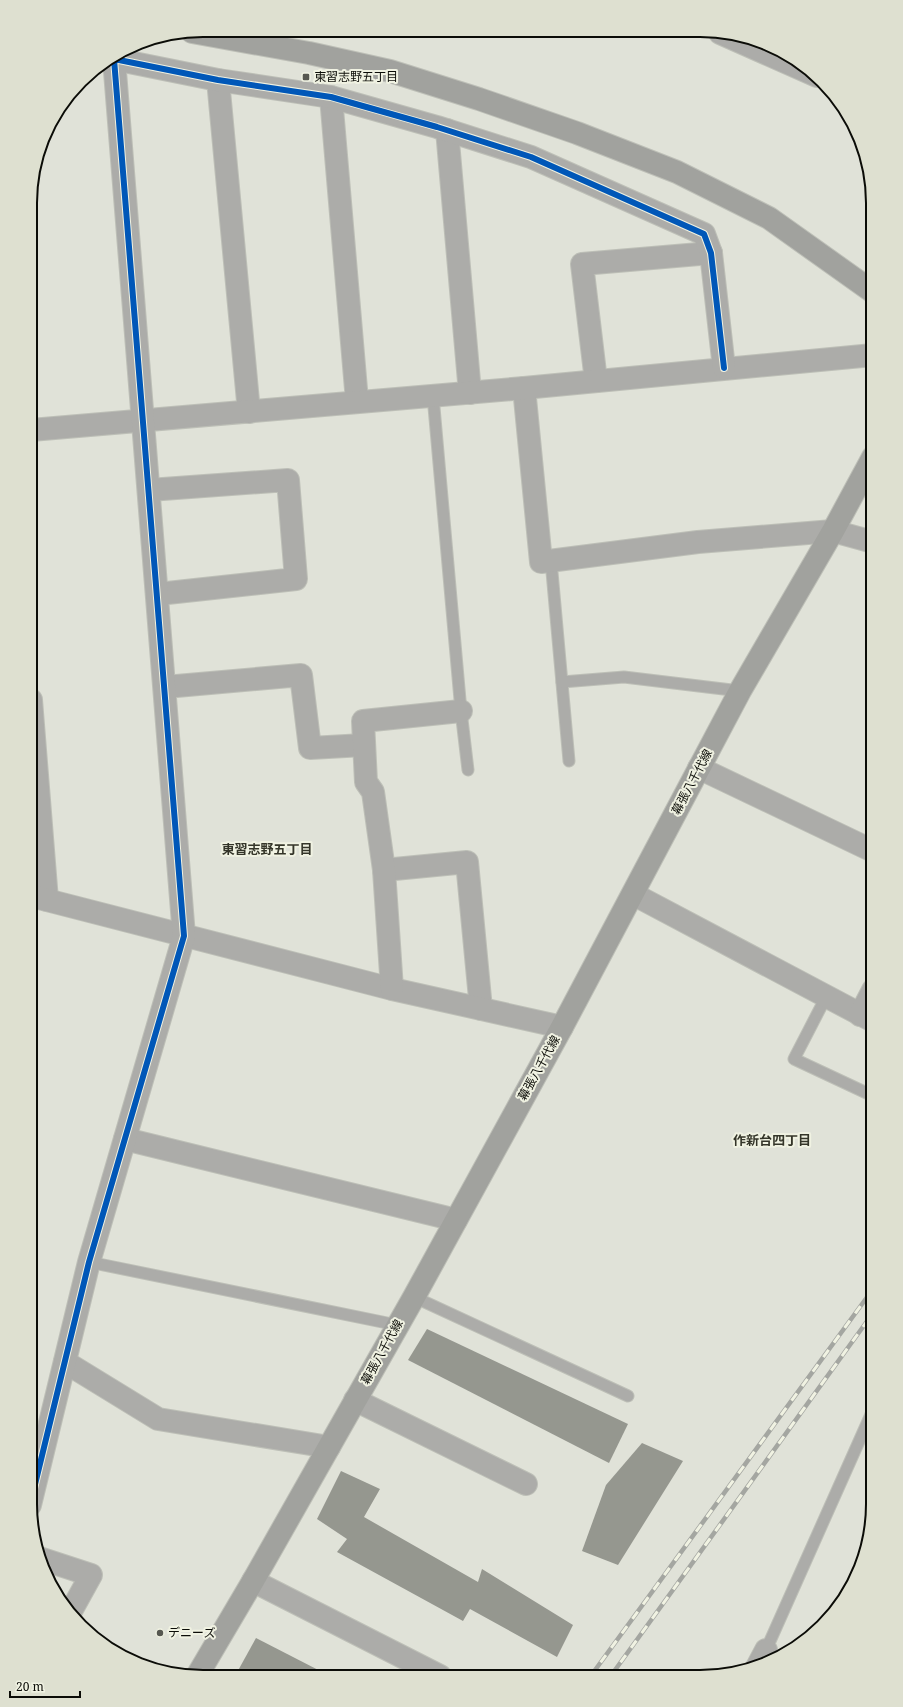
<svg xmlns="http://www.w3.org/2000/svg" width="903" height="1707" viewBox="0 0 903 1707" font-family="'Noto Serif','Noto Sans JP',serif">
  <style>
    .building { fill: #95978f }
    .lines { fill: none; stroke-linecap: round; stroke-linejoin: round }
    .lane-casing { stroke: #bdbfb7; stroke-width: 13 }
    .street-casing { stroke: #bdbfb7; stroke-width: 24 }
    .secondary-casing { stroke: #bdbfb7; stroke-width: 24 }
    .lane { stroke: #acaca9; stroke-width: 11 }
    .street { stroke: #acaca9; stroke-width: 22 }
    .secondary { stroke: #a1a29e; stroke-width: 22 }
    .rail-casing { stroke: #a4a6a1; stroke-width: 4.5 }
    .rail { stroke: #f0f2e2; stroke-width: 3; stroke-dasharray: 9; stroke-linecap: butt }
    .cycleway-casing { stroke: #f0f2e2; stroke-width: 8 }
    .cycleway { stroke: #0057b8; stroke-width: 6 }
    .poi-dot { fill: #565750; stroke: #f0f2e2; stroke-width: 1.5 }
    .labels { text-anchor: middle; stroke-width: 4; stroke-linejoin: round; paint-order: stroke }
    .poi-label { font-size: 12px; fill: #0b0c07; stroke: #f0f2e2; text-anchor: start }
    .street-label { font-size: 12px; fill: #0b0c07; stroke: #f0f2e2 }
    .neighbourhood-label { font-size: 13px; font-weight: bold; fill: #343529; stroke: #f0f2e2 }
    .rim { fill: none; stroke: #0b0c07; stroke-width: 2 }
  </style>
  <rect width="100%" height="100%" fill="#e0e2d8"/>
  <g class="building">
    <path d="M427,1329L628,1424L609,1463L408,1360Z"/>
    <path d="M642,1443L683,1461L618,1565L582,1551L606,1485Z"/>
    <path d="M341,1471L380,1489L364,1517L478,1582L482,1569L573,1625L557,1657L470,1609L463,1621L337,1552L347,1539L317,1519Z"/>
    <path d="M256,1638L330,1676H235Z"/>
  </g>
  <g class="lines">
    <g class="lane-casing">
      <g id="lane">
        <path d="M433,396L461,711L468,770"/>
        <path d="M551,561L569,761"/>
        <path d="M562,682L624,677L740,691"/>
        <path d="M826,997L794,1059L873,1096"/>
        <path d="M89,1262L397,1325"/>
        <path d="M414,1297L628,1396"/>
        <path d="M766,1650L873,1410"/>
      </g>
    </g>
    <g class="street-casing">
      <g id="street">
        <path d="M720,33L817,76"/>
        <path d="M218,80L249,412"/>
        <path d="M331,97L357,401"/>
        <path d="M447,130L470,393"/>
        <path d="M596,381L582,264L711,253"/>
        <path d="M524,388L541,562L698,542L833,531L873,542"/>
        <path d="M31,430L524,388L873,355"/>
        <path d="M149,490L288,480L296,579L158,594"/>
        <path d="M165,687L301,675L310,748L364,745"/>
        <path d="M31,700L47,900"/>
        <path d="M699,768L873,851"/>
        <path d="M384,870L467,862L481,1009"/>
        <path d="M633,894L873,1021"/>
        <path d="M31,896L392,989L562,1027"/>
        <path d="M392,989L384,870L373,792L366,782L363,721L461,711"/>
        <path d="M860,1015L873,990"/>
        <path d="M125,1139L456,1220"/>
        <path d="M65,1362L158,1419L329,1447"/>
        <path d="M355,1400L526,1484"/>
        <path d="M30,1505L89,1262L184,936L114,59L218,80L331,97L437,127L531,157L704,234L711,253L724,368"/>
        <path d="M39,1558L91,1575L70,1613"/>
        <path d="M253,1581L440,1676"/>
        <path d="M757,1667L766,1650"/>
      </g>
    </g>
    <g class="secondary-casing">
      <g id="secondary">
        <path d="M192,32L309,53L390,71L479,99L577,133L677,172L769,218L873,292"/>
        <path d="M197,1676L253,1581L414,1297L562,1027L740,691L833,531L873,457"/>
      </g>
    </g>
    <use href="#lane" class="lane"/>
    <use href="#street" class="street"/>
    <use href="#secondary" class="secondary"/>
    <g class="rail-casing">
      <g id="rail">
        <path d="M590,1677L873,1289"/>
        <path d="M610,1677L873,1313"/>
      </g>
    </g>
    <use href="#rail" class="rail"/>
    <g class="cycleway-casing">
      <path id="cycleway" d="M30,1505L89,1262L184,936L114,59L218,80L331,97L437,127L531,157L704,234L711,253L724,368"/>
    </g>
    <use href="#cycleway" class="cycleway"/>
  </g>
  <g class="poi-dot">
    <rect x="302" y="73" width="8" height="8" rx="2"/>
    <circle cx="160" cy="1633" r="4"/>
  </g>
  <g class="labels">
    <g class="poi-label">
      <text x="314" y="81">東習志野五丁目</text>
      <text x="168" y="1637">デニーズ</text>
    </g>
    <g class="street-label">
      <text transform="translate(692 782) rotate(-62)" y="4">幕張八千代線</text>
      <text transform="translate(539 1068) rotate(-61)" y="4">幕張八千代線</text>
      <text transform="translate(382 1352) rotate(-61)" y="4">幕張八千代線</text>
    </g>
    <g class="neighbourhood-label">
      <text x="267" y="854">東習志野五丁目</text>
      <text x="772" y="1145">作新台四丁目</text>
    </g>
  </g>
  <path d="M0 0H903V1707H0ZM203 37H700A166 166 0 0 1 866 203V1504A166 166 0 0 1 700 1670H203A166 166 0 0 1 37 1504V203A166 166 0 0 1 203 37Z" fill="#dee0d0" fill-rule="evenodd"/>
  <path class="rim" d="M203 37H700A166 166 0 0 1 866 203V1504A166 166 0 0 1 700 1670H203A166 166 0 0 1 37 1504V203A166 166 0 0 1 203 37Z"/>
  <path d="M10 1691v6h70v-6" fill="none" stroke="#0b0c07" stroke-width="2"/>
  <text x="16" y="1691" font-size="12" fill="#0b0c07" stroke="#f0f2e2" stroke-width="3" paint-order="stroke">20 m</text>
</svg>
